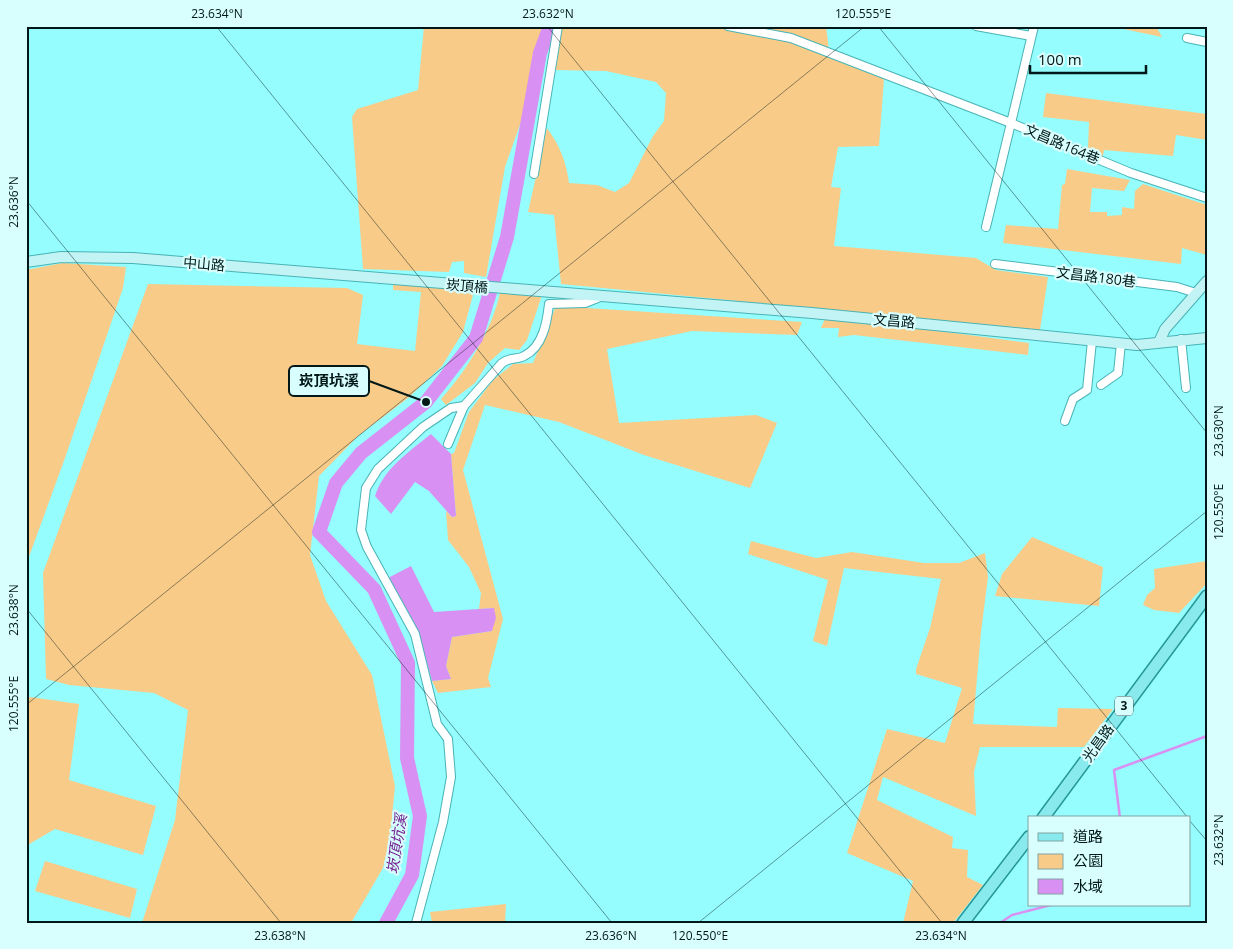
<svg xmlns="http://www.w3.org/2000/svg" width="1233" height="949" viewBox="0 0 1233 949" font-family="'Open Sans','Noto Sans TC',sans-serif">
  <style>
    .green { fill: #f8cb89 }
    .water { fill: #d891f2 }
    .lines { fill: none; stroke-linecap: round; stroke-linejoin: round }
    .stream { stroke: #d891f2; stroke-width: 2.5 }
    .river { stroke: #d891f2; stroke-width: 14 }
    .street-casing { stroke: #48b3b5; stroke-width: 10 }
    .secondary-casing { stroke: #48b3b5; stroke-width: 12 }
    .primary-casing { stroke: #259799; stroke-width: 14 }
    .street { stroke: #fff; stroke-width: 8 }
    .secondary { stroke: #c3f4f5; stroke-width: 10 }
    .primary { stroke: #88eaec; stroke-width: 11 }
    .ticks { fill: none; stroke: #021818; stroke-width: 1; stroke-opacity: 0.45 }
    .labels { text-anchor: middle; stroke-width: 4.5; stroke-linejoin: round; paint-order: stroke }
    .shield { fill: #d8fefe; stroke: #425d5d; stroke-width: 1 }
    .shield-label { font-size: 12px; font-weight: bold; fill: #021818 }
    .street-label { font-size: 14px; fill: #021818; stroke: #d8fefe }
    .water-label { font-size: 15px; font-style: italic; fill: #731b8e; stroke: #d8fefe }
    .leader { fill: none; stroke: #021818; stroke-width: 2 }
    .callout-dot { fill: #021818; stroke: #d8fefe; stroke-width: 2 }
    .callout { fill: #d8fefe; stroke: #021818; stroke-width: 2 }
    .callout-label { font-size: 15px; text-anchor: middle; font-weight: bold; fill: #021818 }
    .neatline { fill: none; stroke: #021818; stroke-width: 2 }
    .ticks-label { font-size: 12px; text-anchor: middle; fill: #021818 }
  </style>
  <rect width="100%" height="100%" fill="#95fdfe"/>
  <g class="green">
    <path d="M424,26H544L529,99L505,167L486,277L464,273V261L452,262L449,272L363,269L352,117L357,109L418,90Z"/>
    <path d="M561,26H826L830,58L884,79L879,146L838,147L831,187L841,188L834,246L976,258L996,270L1048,277L1040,330L561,284L554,215L528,212L547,128C560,146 566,161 569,183L597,185L615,192L629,183L653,136L664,121L666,93L656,82L606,71L555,70Z"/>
    <path d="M1109,26H1159L1157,28L1162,37Z"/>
    <path d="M1046,93L1207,114V140L1176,135L1173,156L1104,150L1103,156L1088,148L1089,122L1043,117Z"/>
    <path d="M1067,169L1130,180L1124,191L1092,188L1090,212H1107V216L1122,215V207L1134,209L1135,191L1143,184L1207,205V255L1182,248L1181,264L1003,243L1006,225L1058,229L1062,185L1065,184Z"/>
    <path d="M63,263L126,267L123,288L65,458L26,565V270Z"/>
    <path d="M393,283L455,288L473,295L463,332L442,366L408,398L358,436L319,476L310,555L326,601L372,675L395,786L390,838L383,868L351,923H142L175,820L188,710L154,693L69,685L46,679L43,573L148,284L347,288L363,295L357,344L415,351L421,292L393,290Z"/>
    <path d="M500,293L542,295L527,340L519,350L505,348L488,363L475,383L446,405L441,399C466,372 492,330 500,293Z"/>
    <path d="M556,306L802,322L797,335L692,331L607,349L619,423L756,415L777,423L750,488L644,455L559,422L485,405L463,470L503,619L488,678L491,687L438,693L432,681L451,679L446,666L452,637L492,631L493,608L479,609L481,593L469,567L448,540L446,511L452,517L456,516L451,454L454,453L469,412L493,380L513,364L533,363Z"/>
    <path d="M826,316L1029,343L1028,355L854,335L838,337L839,328H821Z"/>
    <path d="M1032,537L1103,567L1099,606L995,596L1002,574Z"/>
    <path d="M751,541L816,558L852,552L924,563H959L985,553L988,577L981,632L973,724L1057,727L1058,708L1113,709L1084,747H980L974,772L976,816L883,777L877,800L953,837L952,848L968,850L967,877L983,885L953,923H903L913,881L847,853L887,729L945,743L962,688L916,674V669L930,628L941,579L844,568L827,646L813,641L828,580L748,554Z"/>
    <path d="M1207,561V583L1179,613L1154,610L1143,605L1147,595L1155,588L1154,569Z"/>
    <path d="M30,697L79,704L69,780L156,806L143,855L55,829L26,846V701Z"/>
    <path d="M45,861L137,889L130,918L35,891Z"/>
    <path d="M506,904L505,923H432L430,912Z"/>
  </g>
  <g class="water">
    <path d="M431,434L451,454L456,516L452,517L429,491L415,482L391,514L375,496C384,468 409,452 431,434Z"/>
    <path d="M411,566L434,612L494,608L496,618L492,631L452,637L446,666L451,679L432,681L422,645L388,578Z"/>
  </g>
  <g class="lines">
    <g class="stream">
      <path d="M1120,818L1114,770L1207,736"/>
      <path d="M1000,923L1012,915L1051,905"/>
    </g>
    <path class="river" d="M386,923L412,875L420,816L407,758L408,663L374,589L319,532L336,483L361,453L426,402L476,338L507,237L540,53L550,26"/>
    <g class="street-casing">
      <g id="street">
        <path d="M728,26L791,38L1011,123L986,227"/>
        <path d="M976,26L1031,36"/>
        <path d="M1034,26L1011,123L1131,173L1207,198"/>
        <path d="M1187,38L1207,42"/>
        <path d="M534,174L558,26"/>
        <path d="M995,264L1177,287L1196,293"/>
        <path d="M1181,339L1186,388"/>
        <path d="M1101,385L1118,373L1121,343"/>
        <path d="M1065,421L1073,399L1087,390L1092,341"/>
        <path d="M448,444L464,406L502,363C510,357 517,360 524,356C543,347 547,322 549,304L585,303L600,297"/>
        <path d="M416,923L443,822L451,777L448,739L437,724L415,634L367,547L361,530L366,488L378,469L423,427L451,408L464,406"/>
      </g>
    </g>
    <g class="secondary-casing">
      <g id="secondary">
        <path d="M26,262L61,257L133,258L812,313L1137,345L1207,338"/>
        <path d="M1159,342L1165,329L1207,281"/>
      </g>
    </g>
    <g class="primary-casing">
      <g id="primary">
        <path d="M1043,818L1207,596"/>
        <path d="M963,923L1029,837"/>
      </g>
    </g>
    <use href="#street" class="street"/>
    <use href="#secondary" class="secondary"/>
    <use href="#primary" class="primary"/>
  </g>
  <path class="ticks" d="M216,26L942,923M547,26L1188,818M878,26L1207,433M26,200L612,923M26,608L281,923M26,705L865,26M1189,820L1207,841M698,923L1207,511"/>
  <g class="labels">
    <rect class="shield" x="1115" y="696.5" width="18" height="19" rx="4"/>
    <g class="shield-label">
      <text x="1124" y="710">3</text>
    </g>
    <g class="street-label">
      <text transform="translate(1062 144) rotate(23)" y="5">文昌路164巷</text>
      <text transform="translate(204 264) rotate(5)" y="5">中山路</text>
      <text transform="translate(1096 277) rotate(7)" y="5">文昌路180巷</text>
      <text transform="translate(467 286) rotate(5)" y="5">崁頂橋</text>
      <text transform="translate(894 321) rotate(5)" y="5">文昌路</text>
      <text transform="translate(1098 743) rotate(-54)" y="5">光昌路</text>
    </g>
    <g class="water-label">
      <text transform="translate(397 844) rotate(-81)" y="5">崁頂坑溪</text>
    </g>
  </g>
  <path class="leader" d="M426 402L369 381"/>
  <circle class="callout-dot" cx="426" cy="402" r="5"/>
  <rect class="callout" x="289" y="366" width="80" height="30" rx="5"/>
  <g class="callout-label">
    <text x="329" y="386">崁頂坑溪</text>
  </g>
  <rect width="1233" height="949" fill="none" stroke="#d8fefe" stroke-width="55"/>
  <rect x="1028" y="816" width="162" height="90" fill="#d8fefe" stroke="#82a2a2"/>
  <rect x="1038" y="833" width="25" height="8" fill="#88eaec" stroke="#82a2a2"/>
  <text x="1073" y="842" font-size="15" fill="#021818">道路</text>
  <rect x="1038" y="854" width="25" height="15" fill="#f8cb89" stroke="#82a2a2"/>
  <text x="1073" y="866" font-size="15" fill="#021818">公園</text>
  <rect x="1038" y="879" width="25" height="15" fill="#d891f2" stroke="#82a2a2"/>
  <text x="1073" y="892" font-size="15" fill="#021818">水域</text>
  <path d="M1030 65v8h116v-8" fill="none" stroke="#021818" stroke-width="2.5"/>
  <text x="1038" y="65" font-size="15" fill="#021818" stroke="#d8fefe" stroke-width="4" paint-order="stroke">100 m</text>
  <rect x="28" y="28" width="1178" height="894" class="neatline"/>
  <g class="ticks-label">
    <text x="217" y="18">23.634°N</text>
    <text x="548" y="18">23.632°N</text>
    <text x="863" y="18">120.555°E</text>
    <text transform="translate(14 202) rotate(-90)" y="4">23.636°N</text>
    <text transform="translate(1219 431) rotate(-90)" y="4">23.630°N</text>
    <text transform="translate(1219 512) rotate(-90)" y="4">120.550°E</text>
    <text transform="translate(14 610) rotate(-90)" y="4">23.638°N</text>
    <text transform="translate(14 704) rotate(-90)" y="4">120.555°E</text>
    <text transform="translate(1219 840) rotate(-90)" y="4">23.632°N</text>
    <text x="280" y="940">23.638°N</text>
    <text x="611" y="940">23.636°N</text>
    <text x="700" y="940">120.550°E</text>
    <text x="941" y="940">23.634°N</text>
  </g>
</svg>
